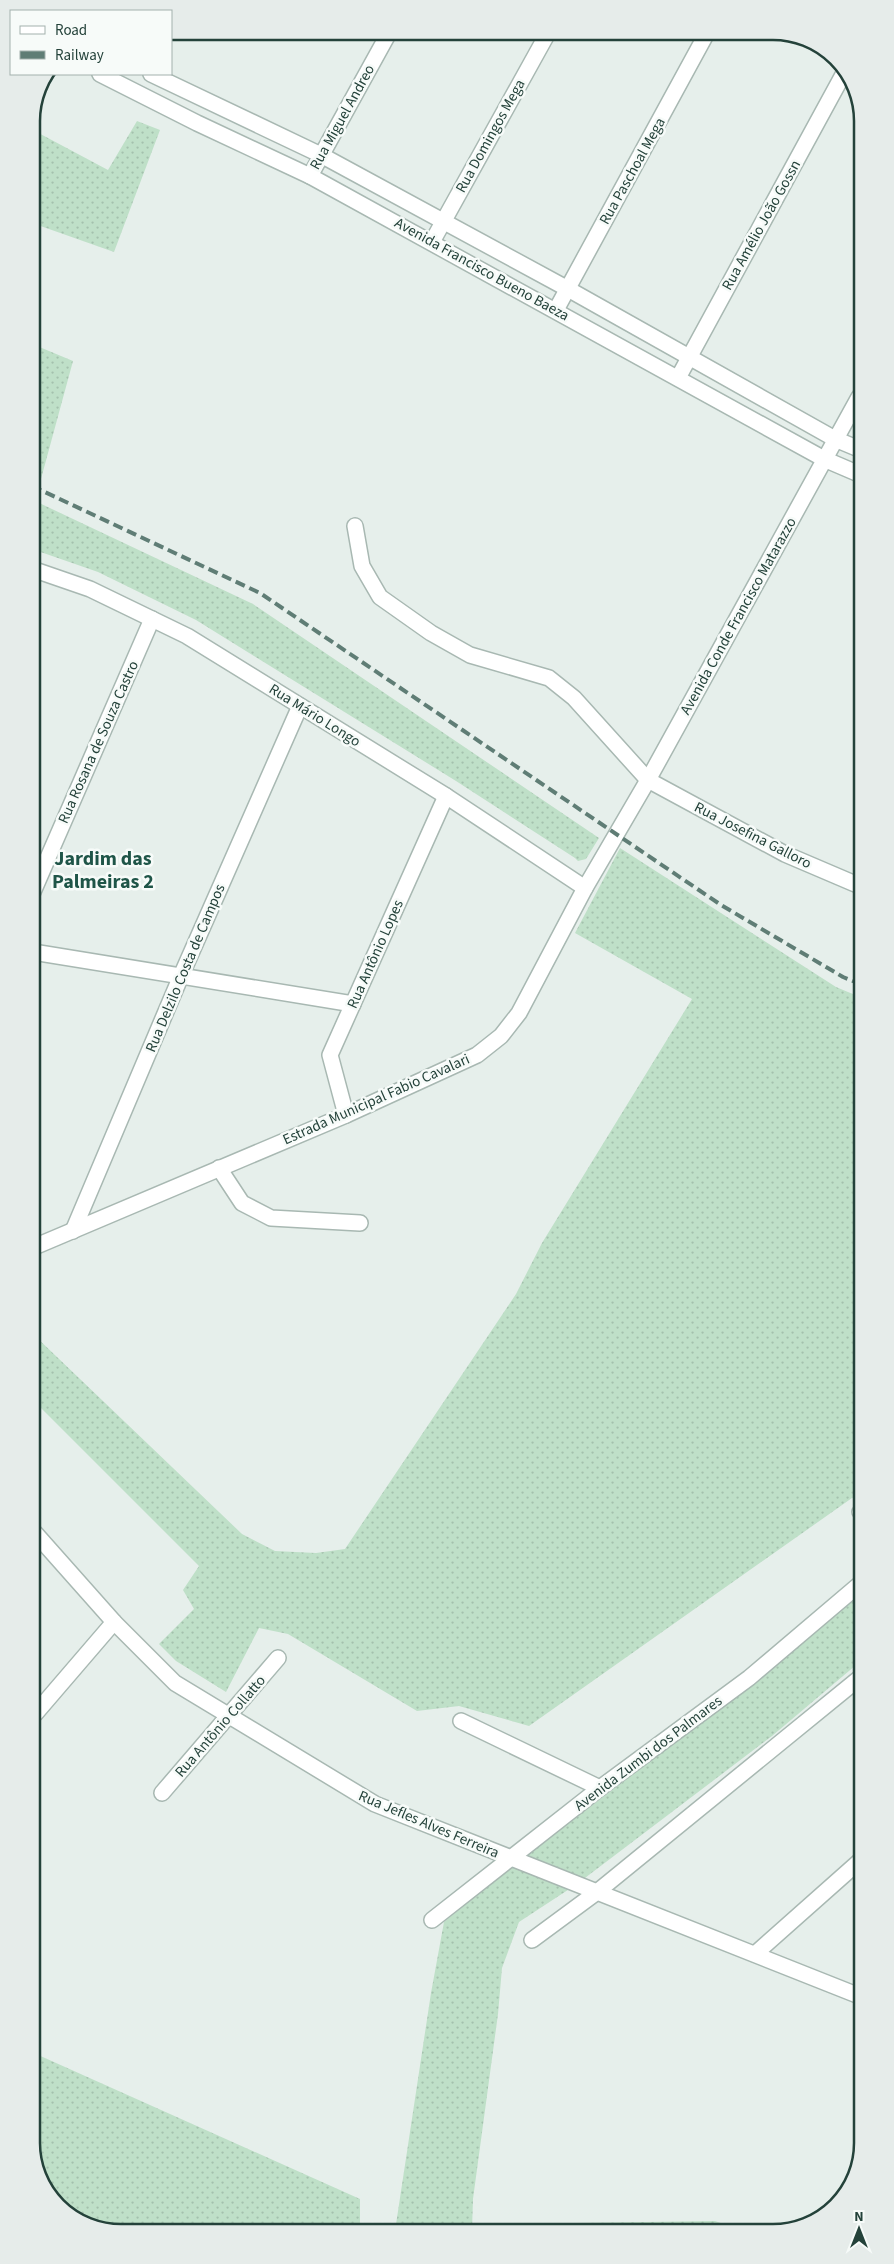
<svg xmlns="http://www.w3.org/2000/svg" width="894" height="2264" viewBox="0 0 894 2264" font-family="'Source Sans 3',sans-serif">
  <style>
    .grass { fill: url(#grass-dots) }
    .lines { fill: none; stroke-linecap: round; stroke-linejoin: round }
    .minor-casing { stroke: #a8b8b2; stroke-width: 18 }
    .minor { stroke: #fff; stroke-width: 15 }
    .rail { stroke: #5f7d75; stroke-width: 4; stroke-dasharray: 10 5; stroke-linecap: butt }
    .labels { text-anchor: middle; stroke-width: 5; stroke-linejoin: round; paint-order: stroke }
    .street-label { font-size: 15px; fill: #24423a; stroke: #f7fbf9 }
    .district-label { font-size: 20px; font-weight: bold; fill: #1f5548; stroke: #f7fbf9 }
    .rim { fill: none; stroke: #24423a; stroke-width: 2.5 }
  </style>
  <defs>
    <pattern id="grass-dots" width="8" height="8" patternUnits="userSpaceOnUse" patternTransform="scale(1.25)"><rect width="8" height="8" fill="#bfe0c8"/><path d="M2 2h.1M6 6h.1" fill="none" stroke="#a4c1ad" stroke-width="1.8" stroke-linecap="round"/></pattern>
  </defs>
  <rect width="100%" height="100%" fill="#e6efeb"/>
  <g class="grass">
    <path d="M137,121L160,130L114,252L32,223L31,129L108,170Z"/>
    <path d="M37,346L73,361L35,501L253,604L599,838L586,859L578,861L575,858L456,781L196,620L98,572L32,549V358Z"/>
    <path d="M620,848L836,987L860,997L861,1500L852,1498L529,1726L459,1706L417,1711L288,1634L259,1628L226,1692L176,1661L159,1644L194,1609L183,1590L199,1566L34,1401V1335L242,1534L275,1551L316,1553L345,1549L516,1294L542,1243L692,999L575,933Z"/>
    <path d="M861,1592L862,1660L772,1736L577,1884L519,1922L502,1968L498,2014L473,2199L472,2230L395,2231L431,1993L444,1922C580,1808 729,1710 861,1592Z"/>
    <path d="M36,2054L360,2199V2231L115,2233L66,2214L36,2171Z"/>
    <path d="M715,2221L735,2228L506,2230L507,2224Z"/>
  </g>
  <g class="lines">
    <g class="minor-casing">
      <g id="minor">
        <path d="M100,74L197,123L310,176L824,459L859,474"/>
        <path d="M151,74L321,155L568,289L835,439L859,449"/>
        <path d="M310,176L390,31"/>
        <path d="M432,242L549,31"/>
        <path d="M556,310L708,31"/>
        <path d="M678,378L844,73"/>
        <path d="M355,526L362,566L380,597L431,633L470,655L549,678L574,698L648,780L785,854L860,886"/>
        <path d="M32,569L90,589L187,636L446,796L585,888"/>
        <path d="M33,892L152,619"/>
        <path d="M33,952L353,1004"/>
        <path d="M346,1115L330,1055L446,796"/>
        <path d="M219,1168L242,1203L271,1218L360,1223"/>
        <path d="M73,1231L181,976L300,706"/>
        <path d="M34,1247L346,1115L477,1055L501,1036L519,1013L585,888L648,780L859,397"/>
        <path d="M860,1512L861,1513"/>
        <path d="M35,1533L114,1622L175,1683L375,1804L862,1997"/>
        <path d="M35,1714L114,1622"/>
        <path d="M461,1721L600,1788"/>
        <path d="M162,1793L278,1658"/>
        <path d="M432,1920L600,1788L749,1678L861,1583"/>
        <path d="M532,1940L597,1892L862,1676"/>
        <path d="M755,1954L862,1859"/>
      </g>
    </g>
    <use href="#minor" class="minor"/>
    <path class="rail" d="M32,486L260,593L721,905L843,977L860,984"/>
  </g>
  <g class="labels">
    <g class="street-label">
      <text transform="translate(342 117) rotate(-61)" y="5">Rua Miguel Andreo</text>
      <text transform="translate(490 136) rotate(-61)" y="5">Rua Domingos Mega</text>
      <text transform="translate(632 171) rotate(-61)" y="5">Rua Paschoal Mega</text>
      <text transform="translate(761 225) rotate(-61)" y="5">Rua Amélio João Gossn</text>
      <text transform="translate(482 269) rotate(29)" y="5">Avenida Francisco Bueno Baeza</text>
      <text transform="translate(738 616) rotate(-61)" y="5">Avenida Conde Francisco Matarazzo</text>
      <text transform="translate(315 715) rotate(32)" y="5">Rua Mário Longo</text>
      <text transform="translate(98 742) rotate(-66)" y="5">Rua Rosana de Souza Castro</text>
      <text transform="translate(753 835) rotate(27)" y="5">Rua Josefina Galloro</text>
      <text transform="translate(375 954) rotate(-66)" y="5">Rua Antônio Lopes</text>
      <text transform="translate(185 968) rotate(-67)" y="5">Rua Delzilo Costa de Campos</text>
      <text transform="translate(376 1099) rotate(-24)" y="5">Estrada Municipal Fabio Cavalari</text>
      <text transform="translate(220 1726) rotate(-49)" y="5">Rua Antônio Collatto</text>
      <text transform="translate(648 1753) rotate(-37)" y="5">Avenida Zumbi dos Palmares</text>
      <text transform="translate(429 1824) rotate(23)" y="5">Rua Jefles Alves Ferreira</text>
    </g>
    <g class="district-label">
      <text x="103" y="865">Jardim das<tspan x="103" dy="23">Palmeiras 2</tspan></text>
    </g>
  </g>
  <path d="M0 0H894V2264H0ZM121 40H773A81 81 0 0 1 854 121V2143A81 81 0 0 1 773 2224H121A81 81 0 0 1 40 2143V121A81 81 0 0 1 121 40Z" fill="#e6ecea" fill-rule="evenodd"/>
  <path class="rim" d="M121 40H773A81 81 0 0 1 854 121V2143A81 81 0 0 1 773 2224H121A81 81 0 0 1 40 2143V121A81 81 0 0 1 121 40Z"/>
  <rect x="10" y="10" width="162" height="65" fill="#f7fbf9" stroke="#a3b1ad"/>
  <rect x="20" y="26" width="25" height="8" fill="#ffffff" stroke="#a3b1ad"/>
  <text x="55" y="35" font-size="15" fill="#24423a">Road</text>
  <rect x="20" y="51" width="25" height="8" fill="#5f7d75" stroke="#a3b1ad"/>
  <text x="55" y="60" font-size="15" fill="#24423a">Railway</text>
  <g transform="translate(859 2229)" stroke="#f7fbf9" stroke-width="4" paint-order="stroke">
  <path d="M0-4L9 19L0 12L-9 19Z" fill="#24423a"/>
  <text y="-8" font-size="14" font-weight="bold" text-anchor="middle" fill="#24423a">N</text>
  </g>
</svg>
